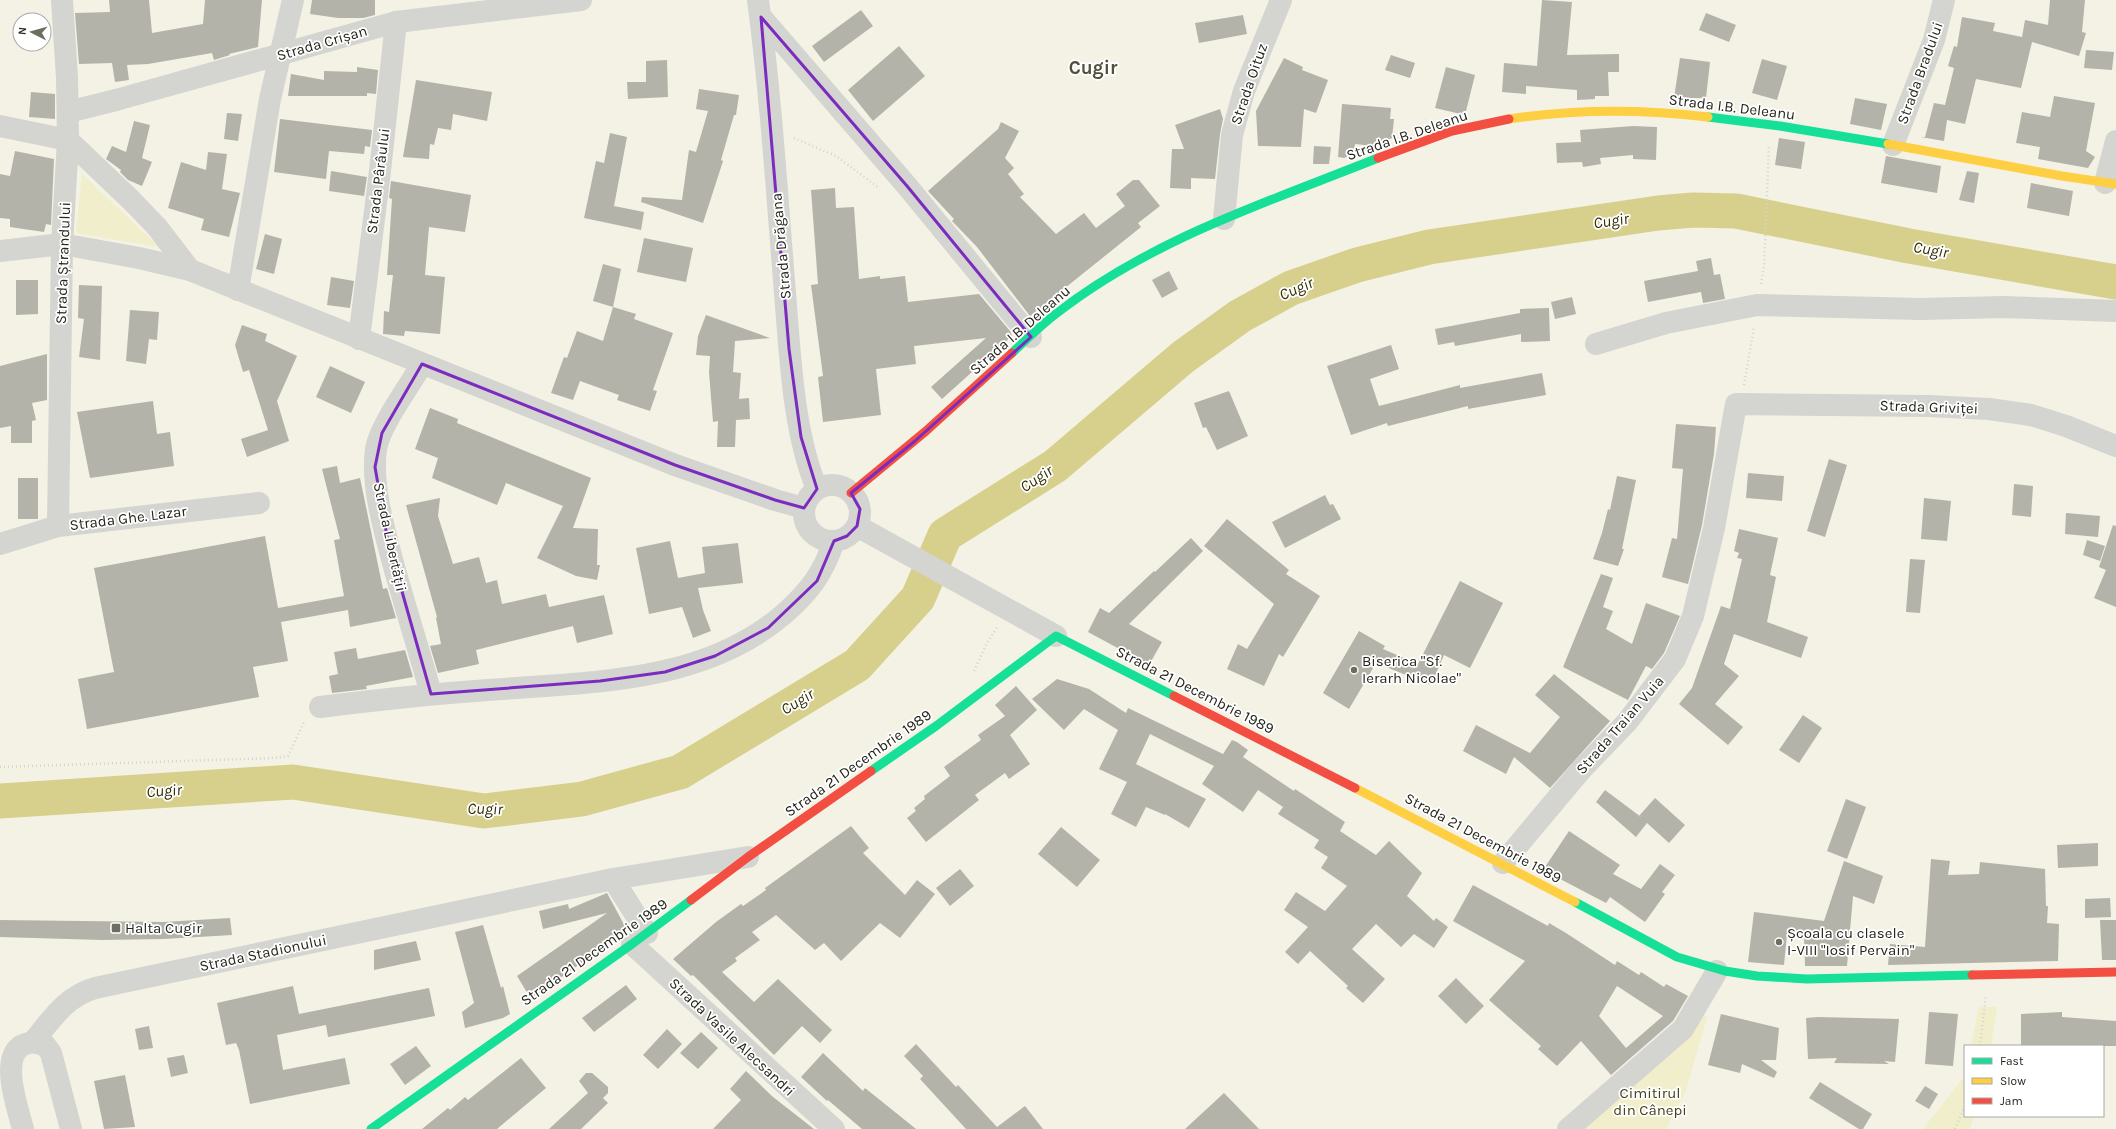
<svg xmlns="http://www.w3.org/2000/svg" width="2116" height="1129" viewBox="0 0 2116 1129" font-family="Karla,sans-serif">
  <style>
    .green { fill: #f1eecb }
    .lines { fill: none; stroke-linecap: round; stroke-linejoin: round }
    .river { stroke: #d7d08d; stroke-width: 35 }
    .building { fill: #b4b3aa; fill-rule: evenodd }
    .path { stroke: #d4d4d0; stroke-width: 2.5; stroke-dasharray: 1 3; stroke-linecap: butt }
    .street { stroke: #d4d4d0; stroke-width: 22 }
    .fast { stroke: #16e098; stroke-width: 9 }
    .slow { stroke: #ffcf43; stroke-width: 9 }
    .jam { stroke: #f24e42; stroke-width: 9 }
    .marked { fill: none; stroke: #7b2cbf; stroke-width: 3; stroke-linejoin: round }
    .poi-dot { fill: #6e6d62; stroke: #fff; stroke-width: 1.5 }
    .labels { text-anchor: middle; stroke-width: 3.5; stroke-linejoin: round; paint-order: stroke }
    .street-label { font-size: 15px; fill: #26251c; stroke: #fff }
    .poi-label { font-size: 15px; fill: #26251c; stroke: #fff; text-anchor: start }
    .park-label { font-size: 15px; fill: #45411a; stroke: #fff }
    .water-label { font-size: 16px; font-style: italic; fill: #312d04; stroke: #fff }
    .district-label { font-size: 19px; font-weight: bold; fill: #52503c; stroke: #fff }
  </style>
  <rect width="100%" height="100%" fill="#f3f2e5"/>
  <g class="green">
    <path d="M82,174L159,247L76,233Z"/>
    <path d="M1979,1007H1997L1991,1046H1971Z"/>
    <path d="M1701,1014L1707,1017L1686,1090L1666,1129H1579Z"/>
    <path d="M1965,1076V1116H1974L1970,1129H1923Z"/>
  </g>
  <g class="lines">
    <path class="river" d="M0,801L293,782L484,811L582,799L680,772L857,665L918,598L945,535L1055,466L1183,357L1240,316L1291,288L1357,265L1429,247L1658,213L1693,210L1736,211L1909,246L2116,282"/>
  </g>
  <g class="building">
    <path d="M109,0H149L152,33L203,24L205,0H262L258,47L229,54L230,55L214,60L212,53L148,64L127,65L129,80L115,82L112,63L79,64L75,13L110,12Z"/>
    <path d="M312,0H375V15L363,18H338L310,14Z"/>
    <path d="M1542,0L1572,2L1567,55L1619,54V72H1608L1609,96H1595V99L1577,100V90L1526,86V94L1502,92L1504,63L1537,66Z"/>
    <path d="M2050,0H2085L2082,32L2086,33L2079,56L2032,42L2021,88L1976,79L1965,124L1947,120L1944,141L1921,137H1925L1934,103L1945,105L1954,68L1948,66L1954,46L1957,47L1962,17L1995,23L1993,31L2022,37L2025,20L2048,25Z"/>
    <path d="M861,10L873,26L824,62L812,46Z"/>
    <path d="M1706,13L1736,25L1729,42L1699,30Z"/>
    <path d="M1243,15L1247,34L1199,43L1195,23Z"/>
    <path d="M899,46L925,76L873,121L848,90Z"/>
    <path d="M2086,50L2114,52L2112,70L2084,68Z"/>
    <path d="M1391,55L1415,63L1410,78L1385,70Z"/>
    <path d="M1284,58L1303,67L1302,70L1328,80L1316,113L1304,109L1301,147L1258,146L1256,111Z"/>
    <path d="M1680,58L1710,62L1706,98H1674Z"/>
    <path d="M1762,59L1787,66L1777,100L1752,93Z"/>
    <path d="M667,60L668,97L628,99L627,82H646V61Z"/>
    <path d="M357,67L378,70L376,94L367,93V96H288L291,74L324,80V71L357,72Z"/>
    <path d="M1446,67L1475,75L1465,115L1435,108Z"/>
    <path d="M416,80L492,92L487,121L453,114L451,130L438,128L434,145L430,144L429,159L403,157Z"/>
    <path d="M699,89L739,95L736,115H734L721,160L723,161L703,223L641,202L642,197L682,200L689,150L696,152L708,111L696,109Z"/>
    <path d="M31,92L55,94V119L29,117Z"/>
    <path d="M2054,96L2095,103L2086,151L2095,157L2088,168L2038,159L2040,147L2016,143L2022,112L2050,117Z"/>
    <path d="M1855,98L1887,104L1881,130L1850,124Z"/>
    <path d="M1342,104L1391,108L1390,119H1394L1392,138L1374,146L1355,144L1354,154L1344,158L1338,157Z"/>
    <path d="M1220,109L1223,119L1220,134L1215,179L1191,178V189L1170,188L1172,149H1184L1175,125Z"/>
    <path d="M227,113L242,114L238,141L224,139Z"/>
    <path d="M280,119L372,130L370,147L365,146L364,154L329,151L326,179L274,172Z"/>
    <path d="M134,121L150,125L142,158L152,162L142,186L128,180L120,172L121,170L106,159L112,146L126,152Z"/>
    <path d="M1001,122L1019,131L1005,158L1014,168L1008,174L1024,194L1020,197L1056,234L1084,213L1096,228L1125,206L1116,194L1133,180H1139L1160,206L1138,223L1141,227L1030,316L977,247L952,221L954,219L928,191L998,129Z"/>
    <path d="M1633,126L1657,127L1656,160L1633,159V155L1600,158L1601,164L1583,167L1582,162L1557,163L1556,143L1581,142L1580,130Z"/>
    <path d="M610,133L627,137L614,206L644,212L641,230L584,218L596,161L604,163Z"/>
    <path d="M1779,138L1805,142L1801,169L1775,165Z"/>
    <path d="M1314,146L1331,147L1329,164H1313Z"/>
    <path d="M15,151L54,159L51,225L46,224L44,232L10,227V219L0,218V174L10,176Z"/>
    <path d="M208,152L227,154L222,189L240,193L229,237L201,230L204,219L168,208L181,162L206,170Z"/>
    <path d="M1886,156L1941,166L1937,193L1881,183Z"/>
    <path d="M331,171L367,177L364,196L329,191Z"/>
    <path d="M1967,171L1979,173L1974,203L1959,200Z"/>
    <path d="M391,181L471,195L465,232L429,227L425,275L445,277L440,334L405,331L404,336L383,334L384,311L389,312L393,275H387L392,199L389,198Z"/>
    <path d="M2031,183L2073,191L2069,216L2027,208Z"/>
    <path d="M835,188L836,208L854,207L859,279L880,276V279L905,276L908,302L979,294L1010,331L1012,336L942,399L931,387L986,338L914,346L916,364L876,369L881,415L823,422L818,377L823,376L811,285L818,284L811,190Z"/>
    <path d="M265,234L282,239L274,274L256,269Z"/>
    <path d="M644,238L693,248L686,282L637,272Z"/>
    <path d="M1711,258L1714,275L1720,274L1725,299L1703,303L1701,292L1648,302L1644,281L1698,271L1696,261Z"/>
    <path d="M603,264L621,269L613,307L593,301Z"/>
    <path d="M1169,271L1178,289L1162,298L1152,280Z"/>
    <path d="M331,277L354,281L350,308L327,305Z"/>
    <path d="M16,280H38V314L16,315Z"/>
    <path d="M79,285L102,286L100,360L79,357L84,319L78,318Z"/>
    <path d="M1572,297L1576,314L1555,319L1551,302Z"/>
    <path d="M613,307L636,314L634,319L673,333L653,390L657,391L650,411L617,400L619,395L580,381L573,400L551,393L564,357L567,358L577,331L603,341Z"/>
    <path d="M1549,308L1550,341L1521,342V334L1455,346L1454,342L1438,345L1435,329L1520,313V309Z"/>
    <path d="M130,310L159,312L157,340L149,339L146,364L126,361Z"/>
    <path d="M706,315L770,338L735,341L733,372L741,373L739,399L749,398L750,419L736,420L735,447H717L718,421L713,422L709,372L710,356L696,355L698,336Z"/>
    <path d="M242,325L267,334L265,341L297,356L277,401L289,441L247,457L241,439L268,430L249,370L243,372L235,345Z"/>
    <path d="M1391,345L1399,369L1370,379L1379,406L1460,385V388L1542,373L1546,395L1468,409V406L1388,426L1387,423L1351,435L1327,366Z"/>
    <path d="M47,354V400L32,403L36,420L32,421V443H11V426L0,428V366Z"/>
    <path d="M330,366L365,382L351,413L316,397Z"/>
    <path d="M1229,391L1248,436L1217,450L1206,427L1203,428L1194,403Z"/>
    <path d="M153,401L157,434L170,432L174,466L90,478L77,412Z"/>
    <path d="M430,408L458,419L457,423L591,478L573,528L598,529L597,565H600L597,580L576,576L537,558L563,506L506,483L497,505L432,478L438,458L415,449Z"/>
    <path d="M1676,424L1716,427L1714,454L1702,525L1688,584L1662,577L1672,538L1677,539L1683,469L1672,468Z"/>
    <path d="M1829,459L1847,465L1825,537L1807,531Z"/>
    <path d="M337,466L340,483L360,478L383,589L387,588L396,618L350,627L348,610L281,622L288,661L253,667L259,697L87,729L78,679L114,672L94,568L265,536L278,608L344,596L334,540L340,539L322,469Z"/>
    <path d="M1748,473L1784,476L1782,501L1746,498Z"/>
    <path d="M1617,476L1636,480L1622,549H1624L1618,566L1593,559L1602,533L1608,509L1610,510Z"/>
    <rect x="18" y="478" width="20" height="41"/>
    <path d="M2014,484L2033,486L2031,517L2012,515Z"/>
    <path d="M1325,495L1330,505L1333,504L1341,519L1285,548L1272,522Z"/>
    <path d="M440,498L438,516L453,564L479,557L486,583L497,580L502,604L546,594L549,607L604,595L613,634L577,643L573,626L476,650L479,664L438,673L430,646L441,644L436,618L437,617L406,505Z"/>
    <path d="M1924,498L1951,501L1947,541L1921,539Z"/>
    <path d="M2066,513L2100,516L2098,537L2065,534Z"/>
    <path d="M1227,519L1289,570L1286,574L1320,596L1283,657L1279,654L1264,686L1227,669L1238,644L1247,649L1274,604L1204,546Z"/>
    <path d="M2113,525L2116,526V607L2094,598L2106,570L2099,567Z"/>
    <path d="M1739,529L1778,538L1770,575L1776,577L1767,622L1808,637L1801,658L1734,634L1724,664L1739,676L1715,704L1743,727L1728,745L1679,704L1692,688L1721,606L1730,609L1742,559L1737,558L1739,553L1734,551Z"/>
    <path d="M1191,538L1203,551L1129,624L1162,642L1149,665L1088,632L1100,608L1109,613L1154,571L1155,572Z"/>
    <path d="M2087,540L2105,546L2100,561L2083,555Z"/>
    <path d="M670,541L678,578L705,573L702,547L738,543L743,583L698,588L703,610L711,631L693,638L682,607L649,614L636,548Z"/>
    <path d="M1910,559L1925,560L1920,613L1906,612Z"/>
    <path d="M1601,574L1613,578L1603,607L1613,611L1606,629L1632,644L1646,603L1680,616L1664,653L1652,669L1646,666L1628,700L1563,667Z"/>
    <path d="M1460,581L1503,603L1470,668L1444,655L1431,685L1376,663L1349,709L1323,693L1359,631L1385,646L1383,649L1418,664Z"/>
    <path d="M356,648L358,659L405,650L413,677L366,686L367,689L332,693L329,676L338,674L334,652Z"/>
    <path d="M1554,674L1610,721L1550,788L1514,757L1506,774L1463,751L1476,725L1530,753L1560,717L1535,695Z"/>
    <path d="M1057,679L1089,689L1126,713L1128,708L1223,754L1232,740L1237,742L1248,750L1243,757L1294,791L1295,789L1345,822L1340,831L1376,855L1389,841L1422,873L1407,896L1434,921L1436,918L1448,927L1434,948L1414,934L1401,947L1376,924L1352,949L1385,979L1363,1003L1346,988L1348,986L1310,951L1298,964L1285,952L1308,927L1284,910L1296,892L1325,911L1347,886L1321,868L1328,857L1314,848L1319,840L1278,814L1283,807L1258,790L1243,812L1202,784L1214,766L1150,734L1136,764L1206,799L1189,828L1165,814V815L1146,807L1136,827L1111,814L1127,782L1099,769L1118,730L1084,709L1064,730L1032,699Z"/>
    <path d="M1016,686L1037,710L1010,735L1030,764L1009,779L1005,773L975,795L979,800L926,842L907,818L916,811L914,808L925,799L924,796L950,776L944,767L981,740L978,735L1005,716L995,705Z"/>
    <path d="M1803,715L1822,728L1799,763L1779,750Z"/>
    <path d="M1605,790L1641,817L1639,816L1655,798L1685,825L1669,843L1647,823L1636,837L1596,802Z"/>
    <path d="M1846,799L1866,807L1847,859L1827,851Z"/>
    <path d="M851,826L869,848L863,853L905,895L917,880L935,894L900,938L880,923L841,961L824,943L815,950L776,915L752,932L760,940L735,958L737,961L722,972L754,1002L778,979L832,1030L820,1043L802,1026L774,1055L693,975L691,976L673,959L716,922L741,904L743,906L766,890L765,888Z"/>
    <path d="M1061,827L1100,860L1077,887L1038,854Z"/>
    <path d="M1569,831L1620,865L1613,874L1641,889L1660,864L1675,875L1662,892L1665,894L1645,922L1610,897L1606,903L1543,870Z"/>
    <path d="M2098,843V866L2058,868L2057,845Z"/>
    <path d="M1931,859L1950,861L1948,875L1979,874L1980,862L2045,869L2046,906H2048L2047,923L2059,924L2058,961L1888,965L1890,944L1925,947Z"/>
    <path d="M1844,861L1883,876L1874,904L1853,896L1847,966H1805L1804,935L1787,934L1784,965L1748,962L1754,912L1824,921Z"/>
    <path d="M960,869L974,886L950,906L936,888Z"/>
    <path d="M1473,885L1548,926L1549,923L1566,933L1615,965L1617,961L1639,975L1641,972L1664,987L1666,984L1688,996L1673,1021L1611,1075L1581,1041L1557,1066L1538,1049L1541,1046L1489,1000L1525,961L1453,921ZM1617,986L1663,1016L1626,1048L1599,1016Z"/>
    <path d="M607,893L627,930L531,999L517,976L607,913L543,929L539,911L568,904L569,909Z"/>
    <path d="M2110,898L2111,917L2085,918V899Z"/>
    <path d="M230,918L232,935L164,939L102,940L0,937V920L164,922Z"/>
    <path d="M2100,920H2116V960H2102Z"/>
    <path d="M483,925L501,988L503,986L510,1014L503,1018L465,1028L462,1012L474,1003L455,932Z"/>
    <path d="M416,941L421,960L374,970V950Z"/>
    <path d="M1456,978L1484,1006L1466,1024L1438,996Z"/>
    <path d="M626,985L637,999L594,1032L582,1018Z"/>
    <path d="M293,986L299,1014L429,988L435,1016L328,1037L326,1025L277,1035L283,1070L345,1058L350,1084L250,1104L239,1050L236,1043L226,1045L217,1003Z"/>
    <path d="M1929,1012L1958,1014L1953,1066L1925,1064Z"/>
    <path d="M2062,1012V1017L2116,1021V1046H2021V1014Z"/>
    <path d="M1721,1014L1779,1028L1776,1060H1761L1777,1072L1774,1078L1742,1064L1740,1073L1708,1065Z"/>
    <path d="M1818,1017L1899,1019L1895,1062L1884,1061L1889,1064L1834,1063L1837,1058L1808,1059L1806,1018Z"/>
    <path d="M149,1026L153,1048L139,1050L135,1029Z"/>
    <path d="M667,1029L682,1044L658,1069L643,1055Z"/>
    <path d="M701,1032L718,1048L698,1069L680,1053Z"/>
    <path d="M916,1044L956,1087L958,1085L997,1127L1025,1106L1043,1129H966L920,1079L923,1076L904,1056Z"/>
    <path d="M416,1046L431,1066L405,1085L390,1064Z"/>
    <path d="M823,1053L863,1091L865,1088L916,1129H862L828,1100L827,1101L801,1077Z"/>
    <path d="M184,1055L188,1073L171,1077L167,1058Z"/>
    <path d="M521,1058L546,1088L497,1129H422L448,1108L450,1110L465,1097L468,1100Z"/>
    <path d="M746,1071L773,1097L814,1129H713L741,1100L730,1089Z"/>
    <path d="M586,1073H592L608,1087V1093L603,1098L608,1103L581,1129H549L588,1093L579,1081Z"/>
    <path d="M125,1075L135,1127L104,1129L94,1081Z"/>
    <path d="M1820,1082L1872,1114L1863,1129H1859L1809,1098Z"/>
    <path d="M1925,1086L1938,1094L1929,1109L1915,1101Z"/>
    <path d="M1224,1093L1259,1129H1185Z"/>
  </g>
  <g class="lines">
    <g class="path">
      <path d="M794,138L836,156L879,188"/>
      <path d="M1761,284L1764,266L1769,146"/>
      <path d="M1744,385L1754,327"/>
      <path d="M974,671L987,643L998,626"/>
      <path d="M0,767L275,758L288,756L305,720"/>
      <path d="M1980,1046L1986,995"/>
      <path d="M1955,1129L1965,1106"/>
    </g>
    <g class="street">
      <path d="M758,0C771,97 777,195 785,293C790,354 793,432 817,489"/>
      <path d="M761,17L907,186L1031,337"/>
      <path d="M68,112L116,100L396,22L581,0"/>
      <path d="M0,126L68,140L132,201L157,227L190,270"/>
      <path d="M1893,145L1934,40L1944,0"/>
      <path d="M2105,183L2116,141"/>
      <path d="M1224,219L1232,135L1244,91L1281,0"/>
      <path d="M0,251L62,244L139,258L190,270L675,465L775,500L804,508"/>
      <path d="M238,290L270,99L293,0"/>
      <path d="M359,339L380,171L396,22"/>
      <path d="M1596,344L1666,323L1757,305L1920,309L2003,307L2116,311"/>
      <path d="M422,364C409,387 380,425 376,449C371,484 384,529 393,563C405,607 419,650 431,694"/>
      <circle cx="832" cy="513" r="28"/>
      <path d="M58,526L62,244L68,140L67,78L62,0"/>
      <path d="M857,526L1056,636"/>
      <path d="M0,544L58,526L259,503"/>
      <path d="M320,707C376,700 432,694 488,690C589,682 703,684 784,614C809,592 823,574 834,541"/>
      <path d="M1503,863L1581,770L1627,722L1675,659L1693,616L1714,528L1736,404L1929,406L1989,409L2031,415L2066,426L2116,446"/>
      <path d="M613,879L647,933"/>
      <path d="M632,944L834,1129"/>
      <path d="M33,1042C52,1019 65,997 95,988L613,879L748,857"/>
      <path d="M33,1042L45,1045L51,1053L71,1129"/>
      <path d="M23,1129C18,1109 0,1060 21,1046C24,1044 30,1043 33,1042"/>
      <path d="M1568,1129L1683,1029L1717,971"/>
    </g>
    <g class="fast">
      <path d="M1708,117L1780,126L1888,144"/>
      <path d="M1012,353C1027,339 1041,325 1057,313C1152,239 1268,202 1378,158"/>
      <path d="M871,771L936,726L1056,636L1174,696"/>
      <path d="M1575,902L1677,957L1725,971L1757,976L1807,979L1972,975"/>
      <path d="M371,1129L632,944L691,900"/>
    </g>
    <g class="slow">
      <path d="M1509,119C1574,109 1642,109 1708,117"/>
      <path d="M1888,144L2062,176L2116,184"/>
      <path d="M1355,788L1575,902"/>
    </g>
    <g class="jam">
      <path d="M1378,158L1452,131L1509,119"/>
      <path d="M851,493L926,431L1012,353"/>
      <path d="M1174,696L1355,788"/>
      <path d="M691,900L748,857L871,771"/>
      <path d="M1972,975L2116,972"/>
    </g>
  </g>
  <path class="marked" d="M761,17L907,186L1031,337L915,441L851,493L860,509L857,526L847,536L834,541L817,581L768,628L715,656L665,672L600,681L431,694L388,542L375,467L382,433L422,364L675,465L775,500L804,508L817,489L801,437L789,349Z"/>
  <g class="poi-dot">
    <circle cx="1354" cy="670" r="4"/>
    <rect x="111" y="923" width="10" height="10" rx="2"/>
    <circle cx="1779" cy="942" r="4"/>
  </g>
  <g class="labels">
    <g class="street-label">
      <text transform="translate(322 43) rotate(-16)" y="5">Strada Crișan</text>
      <text transform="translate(1920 73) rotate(-70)" y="5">Strada Bradului</text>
      <text transform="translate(1249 84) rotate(-71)" y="5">Strada Oituz</text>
      <text transform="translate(1732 107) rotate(7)" y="5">Strada I.B. Deleanu</text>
      <text transform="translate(1407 135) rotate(-19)" y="5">Strada I.B. Deleanu</text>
      <text transform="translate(378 181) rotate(-83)" y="5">Strada Pârâului</text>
      <text transform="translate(781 246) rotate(-95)" y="5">Strada Drăgana</text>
      <text transform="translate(63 263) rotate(-88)" y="5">Strada Ștrandului</text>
      <text transform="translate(1020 330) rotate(-41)" y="5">Strada I.B. Deleanu</text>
      <text transform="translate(1929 407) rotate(2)" y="5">Strada Griviței</text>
      <text transform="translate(128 518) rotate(-7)" y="5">Strada Ghe. Lazar</text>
      <text transform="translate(390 537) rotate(78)" y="5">Strada Libertății</text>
      <text transform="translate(1195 690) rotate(27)" y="5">Strada 21 Decembrie 1989</text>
      <text transform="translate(1620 725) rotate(-49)" y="5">Strada Traian Vuia</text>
      <text transform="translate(858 763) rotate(-35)" y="5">Strada 21 Decembrie 1989</text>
      <text transform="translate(1483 838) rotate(28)" y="5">Strada 21 Decembrie 1989</text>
      <text transform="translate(594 952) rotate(-35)" y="5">Strada 21 Decembrie 1989</text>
      <text transform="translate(263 953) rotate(-12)" y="5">Strada Stadionului</text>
      <text transform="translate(732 1037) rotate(43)" y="5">Strada Vasile Alecsandri</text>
    </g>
    <g class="poi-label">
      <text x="1362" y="666">Biserica "Sf.<tspan x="1362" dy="17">Ierarh Nicolae"</tspan></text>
      <text x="125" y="933">Halta Cugir</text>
      <text x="1787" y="938">Școala cu clasele<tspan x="1787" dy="17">I-VIII "Iosif Pervain"</tspan></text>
    </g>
    <g class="park-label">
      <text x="1650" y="1098">Cimitirul<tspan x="1650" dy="17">din Cânepi</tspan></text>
    </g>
    <g class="water-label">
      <text transform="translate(1611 220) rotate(-8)" y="6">Cugir</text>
      <text transform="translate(1931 249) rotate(10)" y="6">Cugir</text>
      <text transform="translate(1296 288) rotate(-23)" y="6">Cugir</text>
      <text transform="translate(1036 478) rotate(-33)" y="6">Cugir</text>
      <text transform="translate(797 701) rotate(-31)" y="6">Cugir</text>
      <text transform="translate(164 790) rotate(-4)" y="6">Cugir</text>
      <text transform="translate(485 808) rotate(1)" y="6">Cugir</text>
    </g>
    <g class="district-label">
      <text x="1093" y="74">Cugir</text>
    </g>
  </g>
  <rect x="1964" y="1045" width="140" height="72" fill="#ffffff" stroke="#a8a8a4"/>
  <rect x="1972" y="1058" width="20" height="6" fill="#16e098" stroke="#a8a8a4"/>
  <text x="2000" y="1065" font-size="12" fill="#26251c">Fast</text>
  <rect x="1972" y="1078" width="20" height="6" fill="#ffcf43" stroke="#a8a8a4"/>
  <text x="2000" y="1085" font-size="12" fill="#26251c">Slow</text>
  <rect x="1972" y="1098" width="20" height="6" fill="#f24e42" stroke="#a8a8a4"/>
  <text x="2000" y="1105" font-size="12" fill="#26251c">Jam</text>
  <g transform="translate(32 32) rotate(276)"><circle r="19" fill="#ffffff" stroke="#a8a8a4"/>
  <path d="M0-3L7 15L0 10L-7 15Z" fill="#6e6d62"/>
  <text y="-6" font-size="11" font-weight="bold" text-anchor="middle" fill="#26251c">N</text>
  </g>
</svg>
